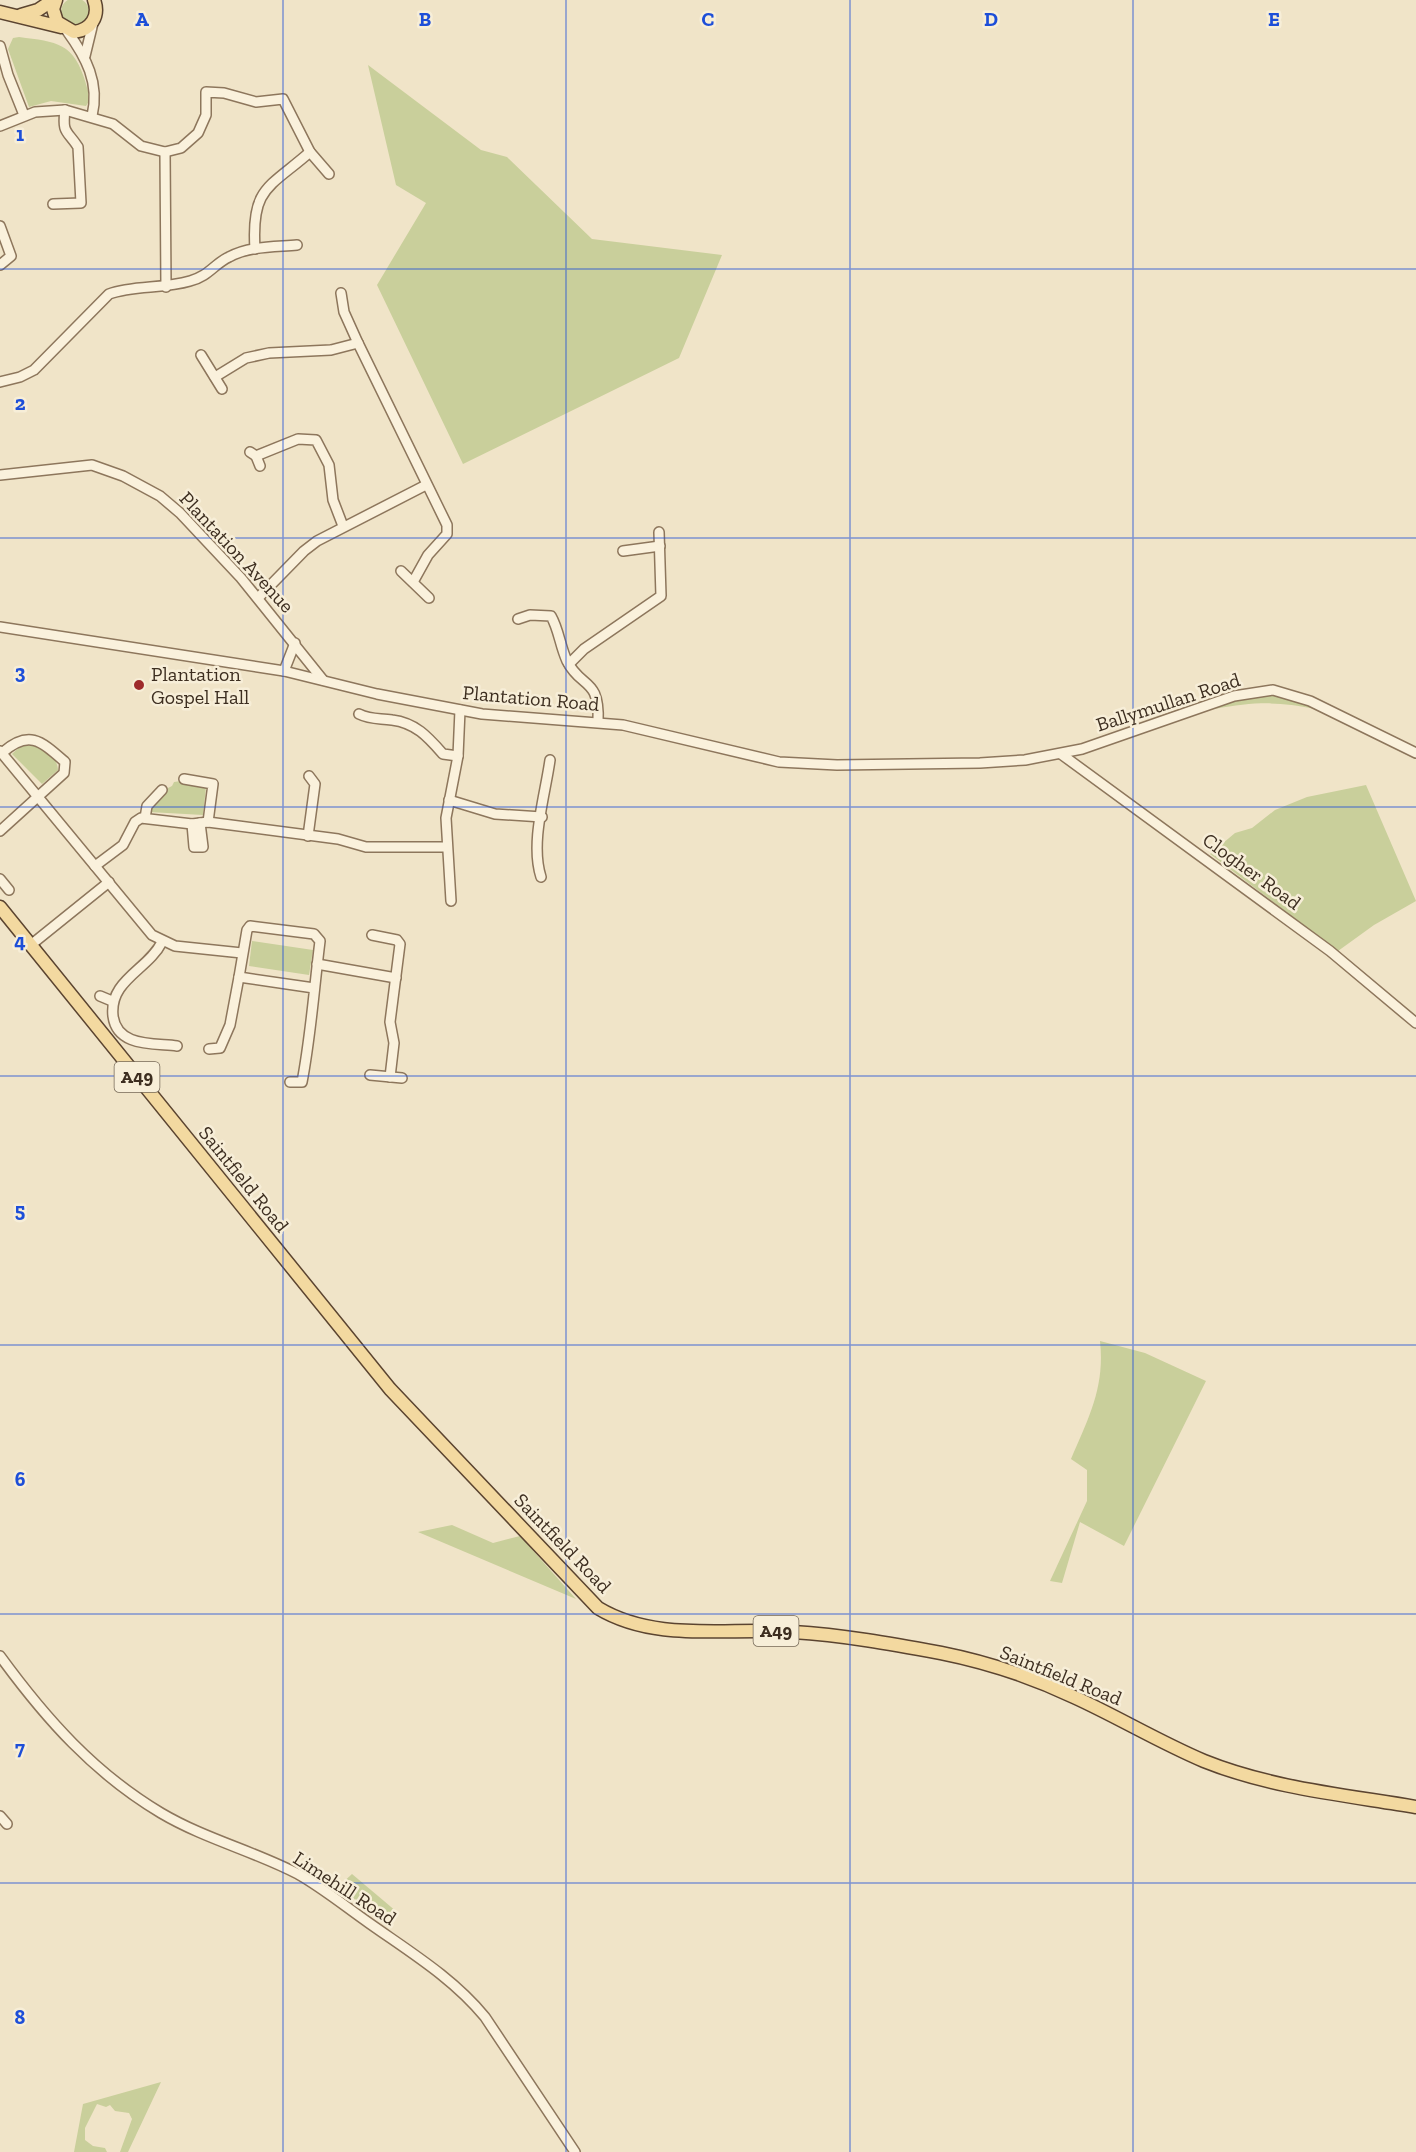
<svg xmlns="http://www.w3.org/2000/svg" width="1416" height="2152" viewBox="0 0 1416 2152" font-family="'Zilla Slab',serif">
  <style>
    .green { fill: #c9cf9b }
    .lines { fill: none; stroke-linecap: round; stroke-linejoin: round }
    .minor-casing { stroke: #8d765c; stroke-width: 12 }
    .major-casing { stroke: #5b4430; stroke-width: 15 }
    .minor { stroke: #faf1dc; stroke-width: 9 }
    .major { stroke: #f3d9a0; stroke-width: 12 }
    .grid { fill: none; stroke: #1d4ed8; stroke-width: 1.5; stroke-opacity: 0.55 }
    .poi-dot { fill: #9e2a2b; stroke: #f7eed8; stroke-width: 2 }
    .labels { text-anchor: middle; stroke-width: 5; stroke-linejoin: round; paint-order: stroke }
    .shield { fill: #f7eed8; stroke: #756857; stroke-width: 1.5 }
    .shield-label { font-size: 18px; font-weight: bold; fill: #3d2e20 }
    .street-label { font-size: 20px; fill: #3d2e20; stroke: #f7eed8 }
    .poi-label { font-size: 20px; fill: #3d2e20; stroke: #f7eed8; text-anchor: start }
    .grid-label { font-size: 20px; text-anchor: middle; font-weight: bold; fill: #1d4ed8; stroke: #f7eed8; stroke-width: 5; stroke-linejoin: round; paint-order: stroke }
  </style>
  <rect width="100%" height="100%" fill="#f0e4c8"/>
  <g class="green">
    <circle cx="75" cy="12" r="14"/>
    <path d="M19,37C57,42 74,42 86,84C88,92 92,99 86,106L51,101L29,107L8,49L13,38Z"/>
    <path d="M368,65L481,150L507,157L592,239L722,255L679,358L463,464L377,285L426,203L396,185Z"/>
    <path d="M1266,694L1286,697L1315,709C1278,701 1253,702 1215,709L1236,700Z"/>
    <path d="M23,744C39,747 56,751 58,770L42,784L12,754Z"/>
    <path d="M181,781L206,787L203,815L149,812L166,789L172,786L174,782Z"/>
    <path d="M1366,785L1416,901L1374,925L1338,951L1210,854L1235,833L1252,828L1275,810L1307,797Z"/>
    <path d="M252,941L313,950L309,975L249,966Z"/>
    <path d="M1100,1341L1145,1353L1206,1381L1124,1546L1080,1522L1062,1583L1050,1581L1087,1501V1470L1071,1459C1089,1417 1105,1387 1100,1341Z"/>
    <path d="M452,1525L493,1543L520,1536L576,1599L418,1532Z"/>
    <path d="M352,1874L397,1912L383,1920L338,1887Z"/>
    <path d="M161,2082L128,2152H120L132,2119L129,2113L115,2111L110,2105L106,2107L97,2104L85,2128V2140L93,2146L105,2148L107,2152H74L83,2104Z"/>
  </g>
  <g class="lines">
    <g class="minor-casing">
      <g id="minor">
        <path d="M67,31C86,57 100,83 92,116"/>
        <path d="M0,46L8,75L24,115"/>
        <path d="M85,56L93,23"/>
        <path d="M0,126L35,112L65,110L113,124L141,146L165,152L181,148L198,133L206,115V92L224,93L256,102L283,99L310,152L329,174"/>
        <path d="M165,152L166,287"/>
        <path d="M53,204L81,203L78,147C67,130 62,134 65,110"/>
        <path d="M0,226L11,256L0,265"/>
        <path d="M255,249C251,187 269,188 310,152"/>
        <path d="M341,293L344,312L358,343L447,525V534L428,555L413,582"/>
        <path d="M201,355L222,389"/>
        <path d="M215,377L246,358L269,353L331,350L358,343"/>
        <path d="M0,382L20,377L34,370L109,294C133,285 163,289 190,281C209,276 214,264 229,257C249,246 275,247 297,245"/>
        <path d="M250,452L256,456L260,466"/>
        <path d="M256,456L298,439L316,440L329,465L333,500L343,526"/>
        <path d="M0,475L92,465L123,476L160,496L180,513L241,578L323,680"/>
        <path d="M623,551L660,546"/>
        <path d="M401,571L429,598"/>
        <path d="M258,598L304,551L317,541L426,485"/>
        <path d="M518,619L530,615L551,616C559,630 560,646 567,661C581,689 600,677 598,722"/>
        <path d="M0,627L284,671L377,694L482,714L623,725L779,762L837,765L980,763L1025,760L1082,749L1234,696L1273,690L1310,701L1416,753"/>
        <path d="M569,664L584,649L661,596L659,532"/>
        <path d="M284,671L295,643"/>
        <path d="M359,714C371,720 380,718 392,720C416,723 428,737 443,754L458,756"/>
        <path d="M0,751L152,935L175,946L242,953"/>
        <path d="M1061,754L1330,951L1416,1023"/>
        <path d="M184,779L213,784L208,822"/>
        <path d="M449,800L495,814L542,817"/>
        <path d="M145,818L147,806L162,790"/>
        <path d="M192,824L194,847H203L200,823"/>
        <path d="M0,831L64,773L65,762C41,741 29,729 2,753"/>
        <path d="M308,836L315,784L309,776"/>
        <path d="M95,866L123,845L135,822L141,818L192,824L208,822L338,839L366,847H446"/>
        <path d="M541,877C530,843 545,796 550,760"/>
        <path d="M0,879L9,890"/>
        <path d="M451,901L446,818L458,756L460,710"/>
        <path d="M372,935L397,940L400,944L390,1022L394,1043L390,1077"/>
        <path d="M162,942C148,970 109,980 113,1016C117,1047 153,1043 177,1046"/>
        <path d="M32,944L109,882"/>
        <path d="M317,964L396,978"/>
        <path d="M100,996L112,1001"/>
        <path d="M209,1049L220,1048L230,1025L239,977"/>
        <path d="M370,1075L402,1078"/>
        <path d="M290,1082H302C311,1035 314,989 320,941L314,934L250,926L247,930L239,977L314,988"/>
        <path d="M0,1656C46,1719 94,1773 161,1813C205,1839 254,1851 298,1874C323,1888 346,1907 369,1923C410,1952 453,1978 485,2017L575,2152"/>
        <path d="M0,1816L7,1824"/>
      </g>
    </g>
    <g class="major-casing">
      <g id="major">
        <path d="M56,0L53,9L57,22L74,32C91,30 100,16 94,0"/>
        <path d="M0,12L61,27"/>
        <path d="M21,15L38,10L53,0"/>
        <path d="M0,907L390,1389L598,1608C656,1643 728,1627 793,1632C843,1635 892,1644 941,1653C986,1662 1032,1677 1074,1697C1118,1717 1159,1742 1204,1761C1271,1788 1345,1795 1416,1807"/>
      </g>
    </g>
    <use href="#minor" class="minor"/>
    <use href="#major" class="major"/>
  </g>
  <path class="grid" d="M283,0V2152M566,0V2152M850,0V2152M1133,0V2152M0,269H1416M0,538H1416M0,807H1416M0,1076H1416M0,1345H1416M0,1614H1416M0,1883H1416"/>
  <circle class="poi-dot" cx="139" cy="685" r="6"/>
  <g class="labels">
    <g class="shield">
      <rect x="114.5" y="1062" width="45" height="30" rx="4.5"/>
      <rect x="753.5" y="1616" width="45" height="30" rx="4.5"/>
    </g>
    <g class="shield-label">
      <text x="137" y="1083">A49</text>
      <text x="776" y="1637">A49</text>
    </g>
    <g class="street-label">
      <text transform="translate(237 552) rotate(47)" y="7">Plantation Avenue</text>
      <text transform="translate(531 698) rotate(5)" y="7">Plantation Road</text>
      <text transform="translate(1168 702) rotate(-18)" y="7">Ballymullan Road</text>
      <text transform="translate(1252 871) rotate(36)" y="7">Clogher Road</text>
      <text transform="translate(244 1179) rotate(51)" y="7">Saintfield Road</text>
      <text transform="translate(563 1543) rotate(46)" y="7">Saintfield Road</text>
      <text transform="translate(1061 1675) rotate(22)" y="7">Saintfield Road</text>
      <text transform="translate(345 1888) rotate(33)" y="7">Limehill Road</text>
    </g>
    <g class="poi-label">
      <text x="151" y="681">Plantation<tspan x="151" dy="23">Gospel Hall</tspan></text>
    </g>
  </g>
  <g class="grid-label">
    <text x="142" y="26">A</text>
    <text x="425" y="26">B</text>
    <text x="708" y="26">C</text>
    <text x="991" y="26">D</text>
    <text x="1274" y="26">E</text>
    <text x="20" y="141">1</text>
    <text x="20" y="410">2</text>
    <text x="20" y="679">3</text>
    <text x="20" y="948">4</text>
    <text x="20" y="1217">5</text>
    <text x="20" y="1486">6</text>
    <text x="20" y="1755">7</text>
    <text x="20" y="2024">8</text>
  </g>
</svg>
